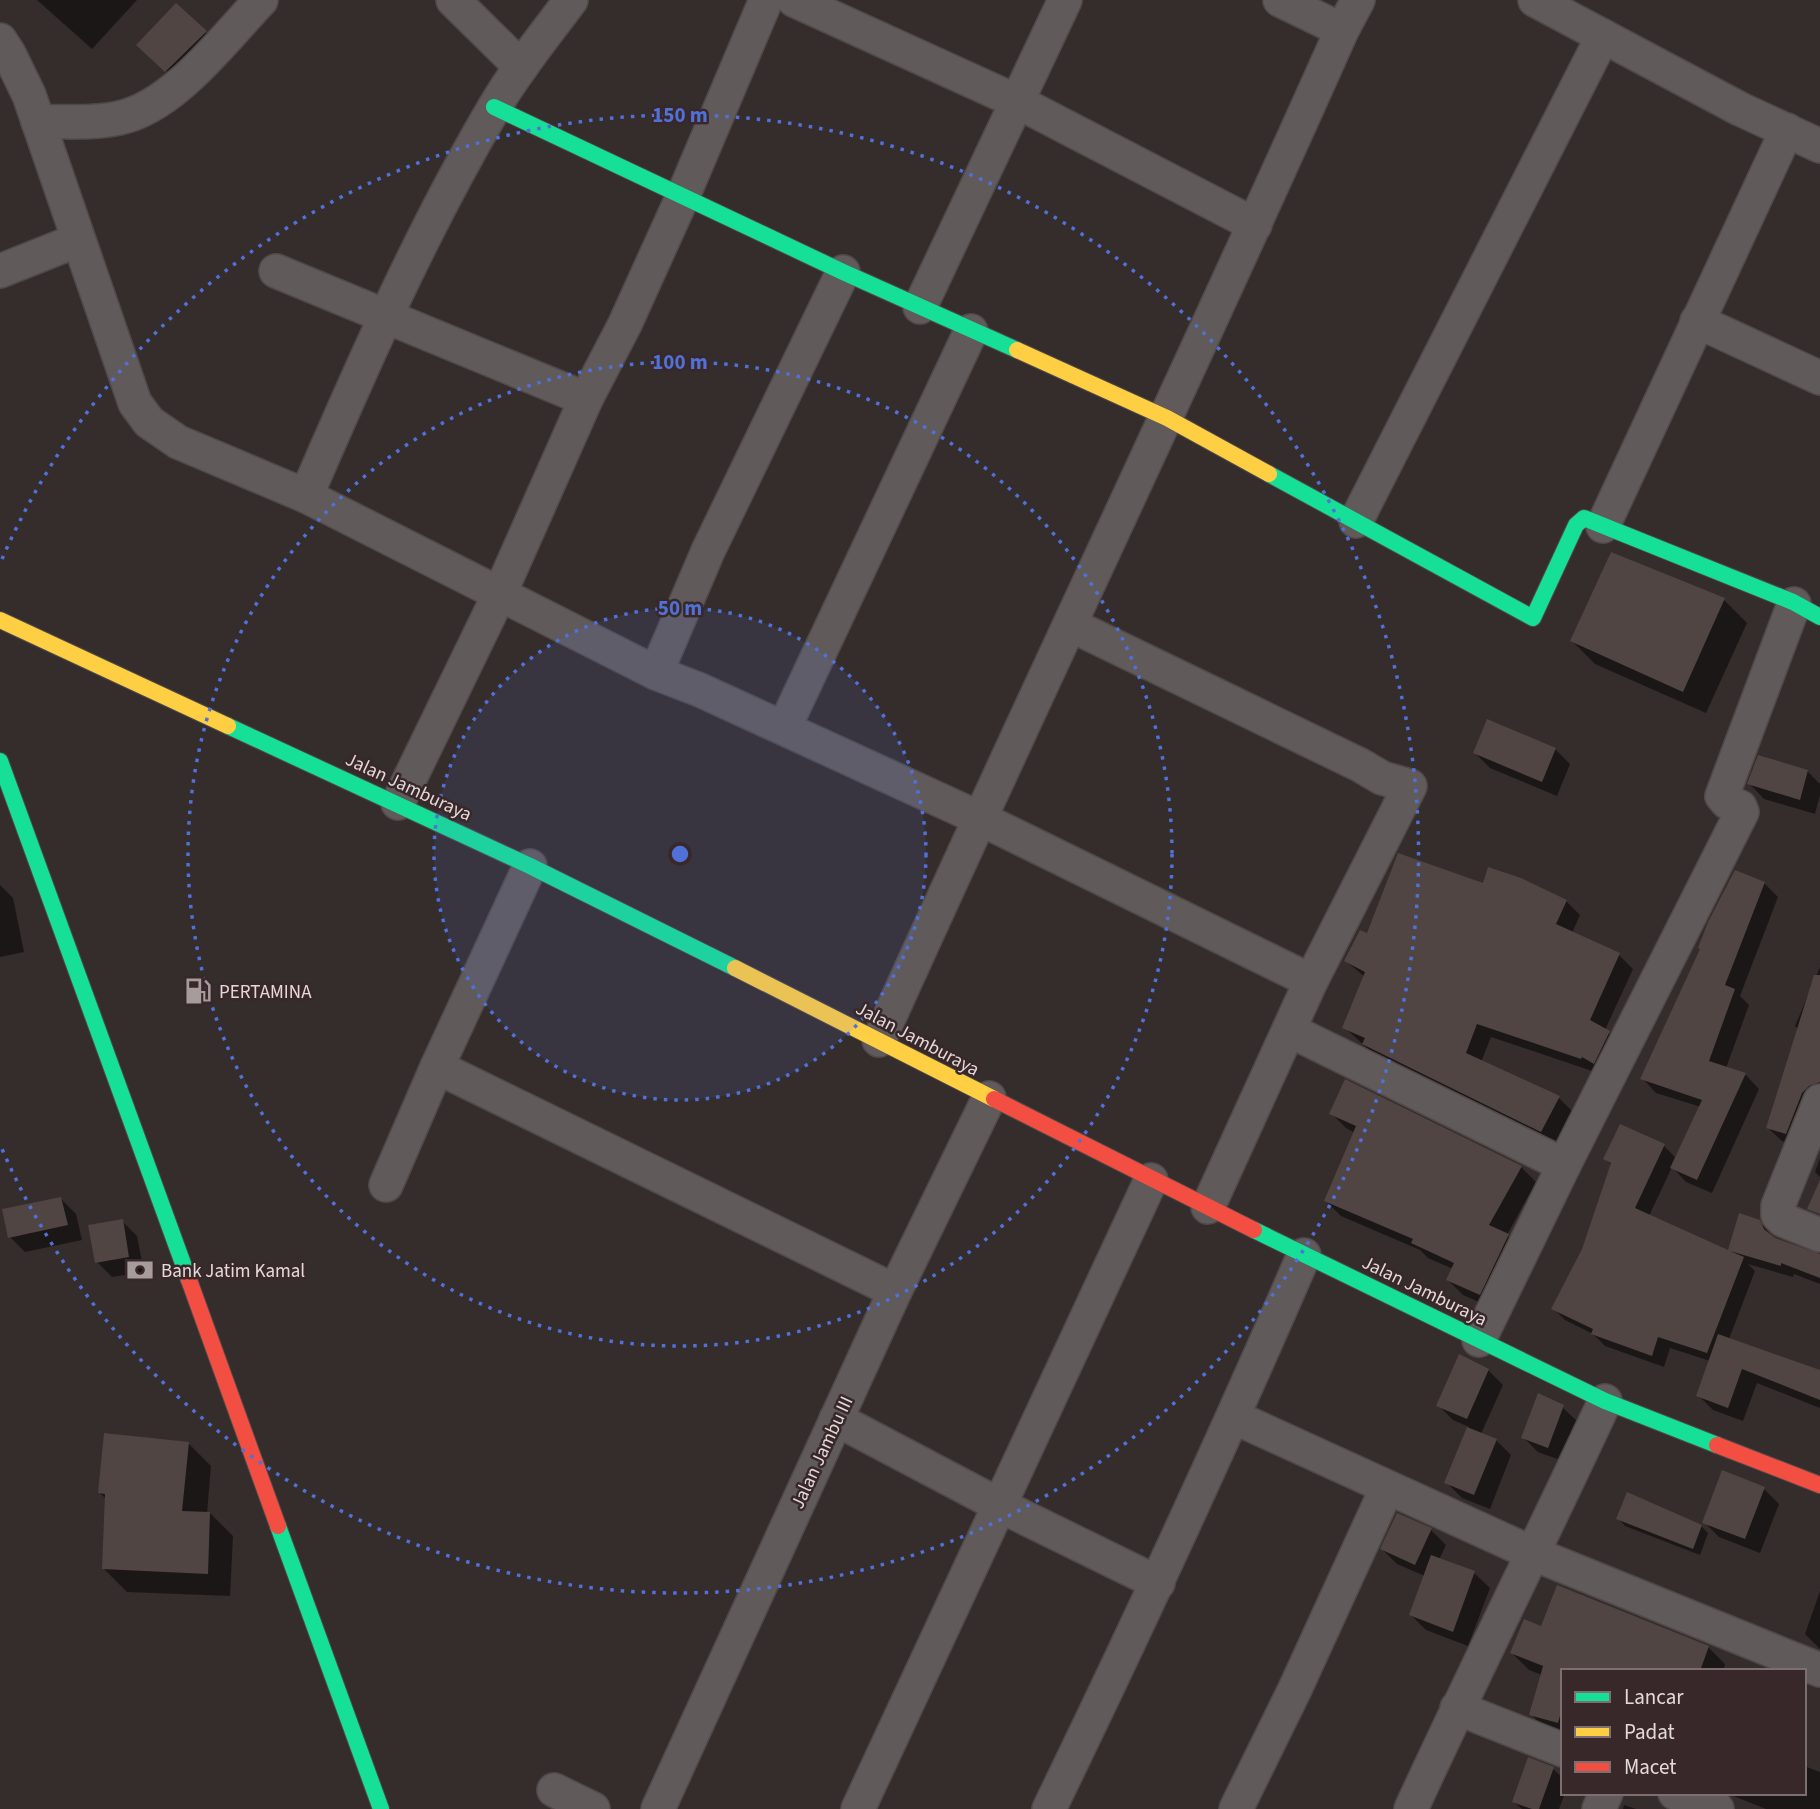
<svg xmlns="http://www.w3.org/2000/svg" width="1820" height="1809" viewBox="0 0 1820 1809" font-family="'Source Sans 3',sans-serif">
  <style>
    .shadow { fill: #0007 }
    .building { fill: #504543 }
    .lines { fill: none; stroke-linecap: round; stroke-linejoin: round }
    .street-casing { stroke: #504949; stroke-width: 36 }
    .fast-casing { stroke: #504949; stroke-width: 18 }
    .slow-casing { stroke: #504949; stroke-width: 18 }
    .jam-casing { stroke: #504949; stroke-width: 18 }
    .street { stroke: #615a5b; stroke-width: 33 }
    .fast { stroke: #16e098; stroke-width: 16 }
    .slow { stroke: #ffcf43; stroke-width: 16 }
    .jam { stroke: #f24e42; stroke-width: 16 }
    .ring { fill: none; stroke: #4f71d8; stroke-width: 3.5; stroke-dasharray: 3.5 7 }
    .labels { text-anchor: middle; stroke-width: 5; stroke-linejoin: round; paint-order: stroke }
    .street-label { font-size: 19px; fill: #e4d9d9; stroke: #392829 }
    .poi-label { font-size: 19px; fill: #e4d9d9; stroke: #392829; text-anchor: start }
    .centre { fill: #4f71d8; stroke: #392829; stroke-width: 3.5 }
    .ring-label { font-size: 21px; text-anchor: middle; font-weight: bold; fill: #4f71d8; stroke: #392829; stroke-width: 5; stroke-linejoin: round; paint-order: stroke }
  </style>
  <rect width="100%" height="100%" fill="#352c2c"/>
  <g class="shadow">
    <path d="M37,0H137L92,49Z"/>
    <path d="M205,32L220,47L181,85L154,60Z"/>
    <path d="M1611,555L1724,600L1747,623L1706,713L1595,664L1572,641Z"/>
    <path d="M1555,749L1570,764L1557,796L1490,768L1475,753Z"/>
    <path d="M1807,771L1820,784V795L1815,814L1764,799L1749,783Z"/>
    <path d="M1764,883L1778,897L1740,996L1749,1005L1726,1068L1745,1074L1759,1089L1712,1193L1686,1182L1672,1167L1649,1216L1729,1252L1759,1221L1774,1239L1820,1255V1284L1794,1274L1793,1277L1748,1264L1755,1271L1729,1339L1820,1372V1408L1757,1383L1743,1421L1713,1410L1698,1395L1710,1361L1670,1348L1664,1367L1605,1346L1593,1334L1565,1320L1553,1308L1583,1250L1612,1165L1605,1159L1664,1146L1677,1159L1701,1107L1656,1093L1642,1078Z"/>
    <path d="M0,885L13,898L24,952L0,957Z"/>
    <path d="M1484,885L1566,901L1580,915L1572,933L1619,955L1633,969L1605,1030L1623,1046L1595,1072L1491,1037L1481,1062L1559,1098L1573,1112L1555,1145L1378,1058L1344,1027L1365,977L1346,961L1368,936Z"/>
    <path d="M1820,967V1102L1800,1147L1782,1141L1768,1128L1799,1030L1795,1026Z"/>
    <path d="M1331,1113L1521,1167L1536,1182L1507,1235L1523,1250L1495,1309L1463,1295L1448,1280L1453,1269L1428,1258L1420,1250L1341,1216L1326,1201L1355,1133L1346,1128Z"/>
    <path d="M1820,1158V1177L1815,1172Z"/>
    <path d="M61,1199L76,1214L82,1240L25,1252L10,1237Z"/>
    <path d="M122,1221L137,1236L144,1272L112,1277L97,1262Z"/>
    <path d="M1488,1370L1503,1385L1481,1434L1496,1440L1511,1455L1490,1509L1462,1498L1446,1482L1469,1427L1453,1420L1438,1405Z"/>
    <path d="M1562,1407L1578,1422L1563,1461L1538,1452L1523,1437Z"/>
    <path d="M188,1443L211,1466L207,1513H210L233,1536L230,1596L127,1592L104,1569L107,1500L100,1493Z"/>
    <path d="M1764,1489L1779,1504L1760,1553L1719,1537L1704,1522Z"/>
    <path d="M1618,1518L1701,1526L1708,1533L1700,1555L1625,1526Z"/>
    <path d="M1431,1530L1446,1545L1439,1560L1474,1573L1490,1588L1468,1646L1426,1630L1411,1615L1425,1576L1397,1564L1382,1549Z"/>
    <path d="M1820,1591V1649L1805,1634Z"/>
    <path d="M1542,1629L1708,1647L1725,1664L1723,1671H1563V1735L1548,1732L1531,1714L1542,1675L1529,1670L1512,1653Z"/>
    <path d="M1804,1766L1820,1772V1809H1766L1726,1793H1804Z"/>
    <path d="M1553,1769L1563,1778V1793H1565L1559,1809H1522L1514,1802Z"/>
    <path d="M1624,1805L1636,1809H1623Z"/>
  </g>
  <g class="building">
    <path d="M176,3L207,31L165,72L136,45Z"/>
    <path d="M1611,552L1725,598L1683,692L1570,641Z"/>
    <path d="M1487,719L1556,748L1542,782L1473,753Z"/>
    <path d="M1758,755L1808,770L1800,800L1747,784Z"/>
    <path d="M1398,853L1483,883L1488,867L1521,878L1567,900L1556,924L1620,953L1590,1020L1610,1031L1594,1064L1582,1057L1581,1059L1477,1024L1466,1053L1560,1096L1541,1132L1362,1044L1365,1038L1342,1028L1365,972L1344,961L1360,930L1367,933Z"/>
    <path d="M1735,870L1765,882L1725,985L1735,989L1709,1061L1746,1073L1697,1180L1670,1168L1702,1100L1640,1079L1700,949L1698,948L1708,922Z"/>
    <path d="M1814,975H1820V1082L1809,1086L1802,1093L1786,1134L1766,1128Z"/>
    <path d="M1345,1079L1522,1166L1489,1225L1509,1234L1480,1295L1446,1280L1454,1263L1411,1243L1413,1239L1324,1201L1356,1126L1329,1114Z"/>
    <path d="M1620,1124L1665,1144L1635,1208L1728,1250L1739,1213L1760,1220L1764,1229L1775,1238L1820,1254V1278L1781,1263V1266L1730,1251L1744,1257L1707,1353L1658,1337L1652,1356L1591,1334L1593,1329L1551,1309L1582,1249L1611,1163L1603,1159Z"/>
    <path d="M1820,1180V1214L1807,1209Z"/>
    <path d="M61,1197L68,1225L8,1238L2,1209Z"/>
    <path d="M123,1219L129,1257L95,1263L88,1225Z"/>
    <path d="M1718,1334L1820,1370V1400L1742,1369L1728,1408L1696,1396Z"/>
    <path d="M1459,1354L1489,1369L1467,1419L1436,1406Z"/>
    <path d="M1538,1393L1564,1405L1548,1448L1521,1438Z"/>
    <path d="M1467,1427L1497,1439L1474,1495L1444,1483Z"/>
    <path d="M104,1433L189,1442L182,1511L210,1512L208,1574L102,1569L105,1494L98,1493Z"/>
    <path d="M1722,1470L1765,1487L1745,1539L1702,1523Z"/>
    <path d="M1627,1492L1702,1525L1693,1549L1616,1519Z"/>
    <path d="M1397,1513L1432,1528L1415,1565L1380,1549Z"/>
    <path d="M1431,1555L1475,1571L1453,1632L1409,1615Z"/>
    <path d="M1557,1585L1709,1646L1700,1671H1563V1705L1558,1723L1529,1715L1543,1666L1510,1653L1524,1619L1541,1626Z"/>
    <path d="M1528,1757L1554,1767L1539,1809H1532L1512,1802Z"/>
  </g>
  <g class="lines">
    <g class="street-casing">
      <g id="street">
        <path d="M453,0L521,67"/>
        <path d="M794,0L1016,101L1255,225"/>
        <path d="M1280,0L1342,30"/>
        <path d="M1535,0L1740,109L1820,146"/>
        <path d="M0,40L9,54L29,95L135,403L149,422L178,442L306,496L656,673"/>
        <path d="M38,122C64,121 93,124 119,118C173,107 223,40 261,0"/>
        <path d="M0,271L78,240"/>
        <path d="M276,271L586,399"/>
        <path d="M843,272L708,551L656,673L700,690L979,818L1311,981"/>
        <path d="M920,307L1065,0"/>
        <path d="M1697,321L1820,378"/>
        <path d="M306,496C363,364 421,232 494,108C516,70 545,35 571,0"/>
        <path d="M1356,521L1603,36"/>
        <path d="M1603,526L1787,130"/>
        <path d="M1071,625L1360,765L1382,778L1410,786L1311,981L1208,1207"/>
        <path d="M784,728L971,331"/>
        <path d="M398,803L500,593L586,399L625,324L683,196L766,0"/>
        <path d="M1289,1030L1564,1165"/>
        <path d="M879,1040C1031,702 1192,368 1342,30L1358,0"/>
        <path d="M437,1067L895,1291"/>
        <path d="M1820,1101L1778,1206V1215L1783,1220L1820,1235"/>
        <path d="M386,1185L437,1067L530,866"/>
        <path d="M1479,1340L1564,1165L1742,812L1740,807L1727,802L1722,796L1794,604"/>
        <path d="M1234,1417L1534,1554L1820,1670"/>
        <path d="M836,1419L999,1505L1158,1583"/>
        <path d="M1457,1708L1563,1750"/>
        <path d="M554,1790L593,1809"/>
        <path d="M1675,1793L1717,1809"/>
        <path d="M658,1809L895,1291L989,1098"/>
        <path d="M858,1809L1151,1180"/>
        <path d="M1049,1809C1138,1626 1223,1442 1304,1255"/>
        <path d="M1236,1809L1295,1689L1387,1488"/>
        <path d="M1411,1809C1474,1672 1542,1537 1605,1401"/>
        <path d="M1599,1809L1606,1793"/>
      </g>
    </g>
    <g class="fast-casing">
      <g id="fast">
        <path d="M494,107L843,272L1017,350"/>
        <path d="M1269,474L1533,618L1576,525L1584,518L1793,602L1820,617"/>
        <path d="M228,726L530,866L735,968"/>
        <path d="M0,761L189,1280"/>
        <path d="M1254,1230L1605,1401L1717,1445"/>
        <path d="M278,1526L381,1809"/>
      </g>
    </g>
    <g class="slow-casing">
      <g id="slow">
        <path d="M1017,350L1167,418L1269,474"/>
        <path d="M0,620L228,726"/>
        <path d="M735,968L994,1099"/>
      </g>
    </g>
    <g class="jam-casing">
      <g id="jam">
        <path d="M994,1099L1254,1230"/>
        <path d="M189,1280L278,1526"/>
        <path d="M1717,1445L1820,1485"/>
      </g>
    </g>
    <use href="#street" class="street"/>
    <use href="#fast" class="fast"/>
    <use href="#slow" class="slow"/>
    <use href="#jam" class="jam"/>
  </g>
  <circle cx="680" cy="854" r="246" fill="#4f71d8" fill-opacity=".12"/>
  <g class="ring">
    <circle cx="680" cy="854" r="246"/>
    <circle cx="680" cy="854" r="492"/>
    <path d="M2 559A739 739 0 1 1 2 1149"/>
  </g>
  <defs>
    <g id="fuel-bare" transform="scale(2.1)"><path d="M-5.5-6h7V0h2V4h1.3V-2.5L3-4.5l.8-.8L6-3V5H2.5V1h-1V6h-7ZM-4.2-4.7v3.2H.2V-4.7Z" fill="#a79c9c" stroke="#392829" stroke-width="2.5" paint-order="stroke"/></g>
    <g id="bank-bare" transform="scale(2.1)"><path d="M-6-4H6V4H-6ZM0-2.3a2.3 2.3 0 1 0 0 4.6a2.3 2.3 0 1 0 0-4.6Z" fill="#a79c9c" stroke="#392829" stroke-width="2.5" paint-order="stroke"/></g>
  </defs>
  <g fill-rule="evenodd">
    <use href="#fuel-bare" x="198" y="991"/>
    <use href="#bank-bare" x="140" y="1270"/>
  </g>
  <g class="labels">
    <g class="street-label">
      <text transform="translate(409 786) rotate(25)" y="7">Jalan Jamburaya</text>
      <text transform="translate(918 1038) rotate(28)" y="7">Jalan Jamburaya</text>
      <text transform="translate(1425 1290) rotate(26)" y="7">Jalan Jamburaya</text>
      <text transform="translate(821 1452) rotate(-65)" y="7">Jalan Jambu III</text>
    </g>
    <g class="poi-label">
      <text x="219" y="998">PERTAMINA</text>
      <text x="161" y="1277">Bank Jatim Kamal</text>
    </g>
  </g>
  <circle cx="680" cy="854" r="10" class="centre"/>
  <g class="ring-label">
    <text x="680" y="122">150 m</text>
    <text x="680" y="369">100 m</text>
    <text x="680" y="615">50 m</text>
  </g>
  <rect x="1561" y="1669" width="245" height="126" fill="#392829" stroke="#7d6f6f" stroke-width="2"/>
  <rect x="1575" y="1692" width="35" height="10" fill="#16e098" stroke="#7d6f6f" stroke-width="2"/>
  <text x="1624" y="1704" font-size="21" fill="#e4d9d9">Lancar</text>
  <rect x="1575" y="1727" width="35" height="10" fill="#ffcf43" stroke="#7d6f6f" stroke-width="2"/>
  <text x="1624" y="1739" font-size="21" fill="#e4d9d9">Padat</text>
  <rect x="1575" y="1762" width="35" height="10" fill="#f24e42" stroke="#7d6f6f" stroke-width="2"/>
  <text x="1624" y="1774" font-size="21" fill="#e4d9d9">Macet</text>
</svg>
